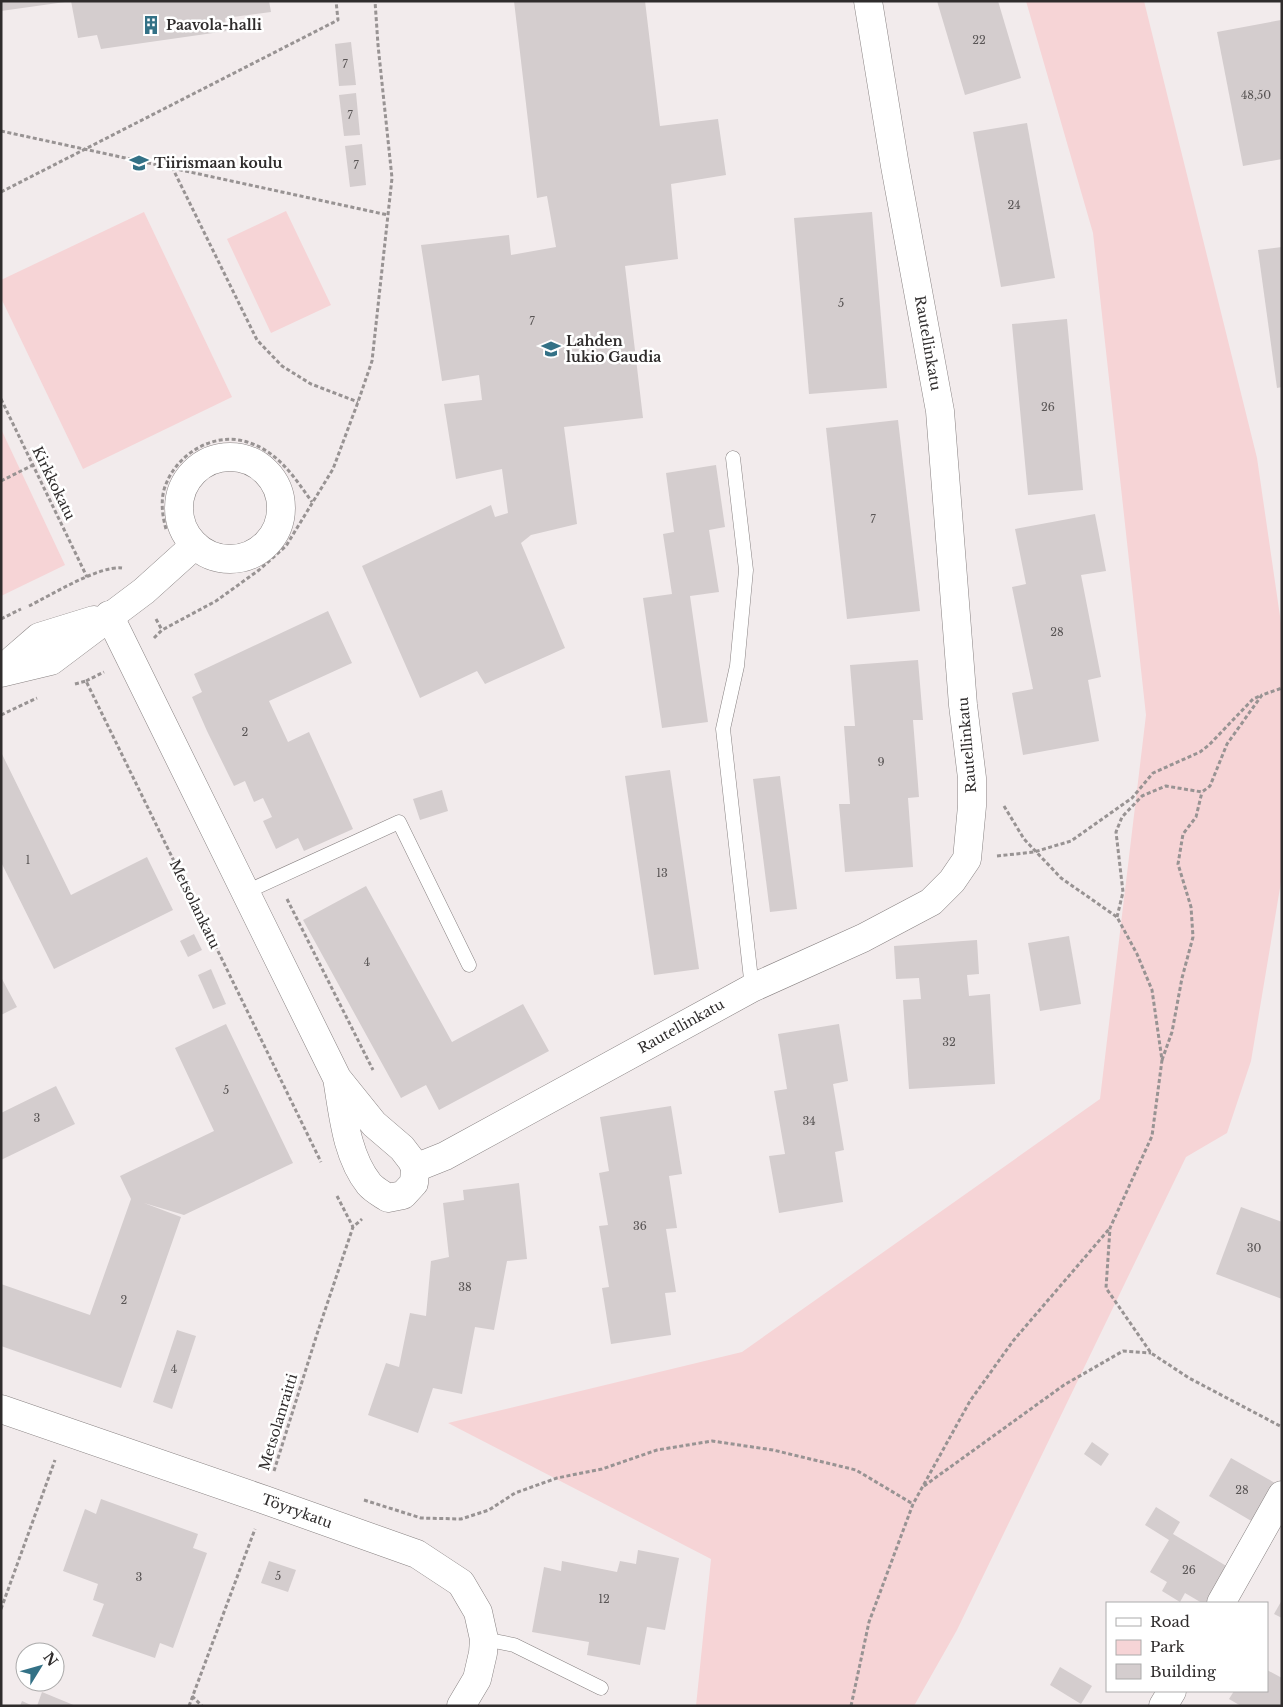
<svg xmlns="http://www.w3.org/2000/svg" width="1283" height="1707" viewBox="0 0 1283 1707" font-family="'Libre Baskerville',serif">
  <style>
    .green { fill: #f6d4d6 }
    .building { fill: #d4cdce }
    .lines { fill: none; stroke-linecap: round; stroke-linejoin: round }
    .lane-casing { stroke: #888282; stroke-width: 15 }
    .street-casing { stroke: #888282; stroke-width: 29 }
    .path { stroke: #989393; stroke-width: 3; stroke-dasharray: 4 2.5; stroke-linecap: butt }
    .lane { stroke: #fff; stroke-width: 14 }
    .street { stroke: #fff; stroke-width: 28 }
    .labels { text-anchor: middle; stroke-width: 5; stroke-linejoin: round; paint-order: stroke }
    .number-label { font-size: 11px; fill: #585454 }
    .poi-label { font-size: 14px; font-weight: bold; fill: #2f2c2c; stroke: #fff; text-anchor: start }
    .street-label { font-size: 14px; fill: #2f2c2c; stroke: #fff }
  </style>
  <rect width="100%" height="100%" fill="#f2ebec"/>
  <g class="green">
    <path d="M1026,1H1144L1257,458L1282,630V876L1251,1061L1227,1133L1186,1157L957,1630L914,1706H696L711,1559L448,1423L742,1352L1100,1099L1146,715L1093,233Z"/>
    <path d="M286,211L331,305L271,333L227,239Z"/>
    <path d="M144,212L232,397L83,469L1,298V280Z"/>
    <path d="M1,429L65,565L1,596Z"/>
  </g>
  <g class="building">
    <path d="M1,1H65V2L1,11Z"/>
    <path d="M71,1H269L271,12L225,18L227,31L101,49L97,35L78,38Z"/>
    <path d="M514,1H645L660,126L718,119L726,175L671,184L678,259L625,266L643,418L564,427L577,524L531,535L521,543L565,648L485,684L477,671L420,698L362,566L491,505L495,517L508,513L502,469L456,479L444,404L482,400L479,375L442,381L421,245L509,235L511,255L556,247L547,196L537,198Z"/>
    <path d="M937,1H998L1021,78L965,95Z"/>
    <path d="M1281,20L1282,159L1243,166L1217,32Z"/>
    <path d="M351,42L356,85L339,86L335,44Z"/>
    <path d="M356,93L360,135L344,136L339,95Z"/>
    <path d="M1027,123L1055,278L1001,287L973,132Z"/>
    <path d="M362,144L366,185L350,187L345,146Z"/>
    <path d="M872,212L887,388L809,394L794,218Z"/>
    <path d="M1282,247V387L1277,388L1258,250Z"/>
    <path d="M1067,319L1083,490L1028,495L1012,324Z"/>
    <path d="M898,420L920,611L847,619L826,428Z"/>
    <path d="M716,465L725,527L709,530L719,592L690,596L708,722L662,728L643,598L672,594L663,534L674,532L666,473Z"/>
    <path d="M1095,514L1106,571L1081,575L1101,677L1088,680L1099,741L1023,755L1012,693L1033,689L1012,587L1026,584L1015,529Z"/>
    <path d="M328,611L352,663L269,701L288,742L309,732L353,829L304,851L298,838L276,849L263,821L272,817L263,798L254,802L245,781L234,786L207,731L192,697L202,692L194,674Z"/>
    <path d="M918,660L923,720H913L919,797L908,798L913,867L845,872L839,804H850L844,726H855L850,665Z"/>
    <path d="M1,752L71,895L147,857L173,910L54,969L1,862Z"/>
    <path d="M670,770L699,969L654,975L625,776Z"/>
    <path d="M780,776L797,909L770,912L753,779Z"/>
    <path d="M442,790L448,811L420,820L413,799Z"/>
    <path d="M366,886L452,1042L523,1004L549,1051L439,1110L426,1085L401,1098L303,920Z"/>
    <path d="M194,934L202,950L188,957L180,941Z"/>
    <path d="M1069,936L1081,1004L1040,1011L1028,943Z"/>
    <path d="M977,940L979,974L967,975L969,996L990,994L995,1084L909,1089L903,1000L921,999L919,978L896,979L894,946Z"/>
    <path d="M211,969L226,1004L213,1009L198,975Z"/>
    <path d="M1,977L17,1007L1,1015Z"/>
    <path d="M226,1024L293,1163L184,1215L144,1203L181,1217L121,1388L1,1346V1284L90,1315L131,1199L120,1176L214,1131L175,1048Z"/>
    <path d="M839,1024L848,1081L833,1084L844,1150L835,1152L843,1202L779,1213L769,1156L785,1154L774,1091L787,1089L778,1034Z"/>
    <path d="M56,1086L75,1124L1,1160V1113Z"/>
    <path d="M671,1106L682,1174L669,1176L677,1228L666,1229L676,1292L665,1293L671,1335L611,1344L602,1288L609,1287L599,1226L608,1225L599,1173L609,1171L600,1117Z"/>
    <path d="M519,1183L527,1259L507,1261L494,1330L475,1327L462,1394L433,1388L418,1433L368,1415L386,1363L399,1367L410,1313L426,1316L431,1261L449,1257L443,1203L464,1200L463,1190Z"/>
    <path d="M1241,1207L1282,1222V1299L1216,1274Z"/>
    <path d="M177,1330L196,1336L172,1409L153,1402Z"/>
    <path d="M1092,1442L1109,1454L1101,1466L1084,1454Z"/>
    <path d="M1231,1458L1275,1483L1253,1522L1209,1496Z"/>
    <path d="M101,1499L198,1534L193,1548L207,1553L173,1648L160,1643L155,1658L92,1636L104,1604L93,1600L98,1584L63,1571L85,1509L96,1514Z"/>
    <path d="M1156,1507L1180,1522L1173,1534L1228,1567L1206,1603H1202L1185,1593L1180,1602L1162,1591L1167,1582L1150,1572L1169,1540L1145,1525Z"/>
    <path d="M638,1550L679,1558L665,1630L647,1627L640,1665L587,1655L589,1642L532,1632L544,1567L561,1571L562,1561L617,1572L620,1561L636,1564Z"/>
    <path d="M269,1561L296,1570L288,1592L261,1583Z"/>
    <path d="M1282,1600V1618L1274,1614Z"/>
    <path d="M1060,1667L1092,1686L1081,1704L1050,1685Z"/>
    <path d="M1267,1670L1282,1678V1706H1241L1229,1699L1234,1691H1267Z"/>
    <path d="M42,1692L76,1706H37Z"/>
    <path d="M22,1701L33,1706H20Z"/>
  </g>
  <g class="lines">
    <g class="lane-casing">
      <g id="lane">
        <path d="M733,458L746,570L737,666L723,729L752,988"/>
        <path d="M246,892L399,822L469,965"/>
        <path d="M484,1639L514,1645L601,1688"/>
      </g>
    </g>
    <g class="street-casing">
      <g id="street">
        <circle cx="230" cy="508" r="51"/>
        <path d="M109,615L337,1078L374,1124L402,1148L412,1161L415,1168L414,1183L403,1195L388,1198C382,1194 374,1190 369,1184C346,1155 343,1113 337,1078"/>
        <path d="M1,670L39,637L94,620"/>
        <path d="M1,673L51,661L144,591L195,545"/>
        <path d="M415,1168L445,1156L752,988L863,938L931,902L952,881L967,859L972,806V778L963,705L940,411L895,166L868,1"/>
        <path d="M1,1409L265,1500L417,1554L461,1583L478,1612L484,1639L483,1653L477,1679L461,1706"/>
        <path d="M1221,1603L1282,1495"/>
        <path d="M1163,1706L1172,1691"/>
      </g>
    </g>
    <g class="path">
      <path d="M1,131L388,215"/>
      <path d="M172,167L257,340L282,366L311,384L358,402"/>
      <path d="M1,192L338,20L336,1"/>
      <path d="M1,399L87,577"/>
      <path d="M1,481L33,465"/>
      <path d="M166,529C162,515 160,498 166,484C178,453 216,430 250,443C279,453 295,478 312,502"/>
      <path d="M29,606C51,595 100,565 122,568"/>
      <path d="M1,619L21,609"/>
      <path d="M156,619L162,630"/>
      <path d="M154,638L162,630L216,601L259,570L286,546L333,469L358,402L372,361L392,178L378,45L375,1"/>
      <path d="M86,681L104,672"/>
      <path d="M75,684L86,681L321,1162"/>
      <path d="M1,715L37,698"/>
      <path d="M1004,806L1024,839L1061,878L1117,917L1137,954L1152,990L1162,1060L1152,1136L1110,1228L1106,1288L1151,1353L1189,1378L1282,1427"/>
      <path d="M997,856L1034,852L1071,841L1132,798L1153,773L1200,752L1209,745L1253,699L1262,695"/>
      <path d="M287,899L373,1070"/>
      <path d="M1117,917L1123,892L1116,832L1122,817L1142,796L1166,786L1202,792L1210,786L1227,744L1262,695L1282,688"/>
      <path d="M1162,1060L1172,1032L1182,978L1193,937L1191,907L1178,864L1183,834L1196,817L1202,792"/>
      <path d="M337,1196L353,1227"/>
      <path d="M274,1471L317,1334L353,1227L362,1219"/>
      <path d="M924,1486L1064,1385L1123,1351L1151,1353"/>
      <path d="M364,1500L421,1518L461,1519L489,1510L515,1493L557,1478L602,1469L657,1450L712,1441L773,1450L856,1470L913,1504"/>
      <path d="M1,1609L55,1460"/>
      <path d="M192,1696L202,1706"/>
      <path d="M189,1706L255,1529"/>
      <path d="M851,1706L869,1622L913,1504L970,1401L1013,1341L1110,1228"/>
    </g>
    <use href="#lane" class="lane"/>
    <use href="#street" class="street"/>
  </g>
  <defs>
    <g id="building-bare" transform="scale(1.5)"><path d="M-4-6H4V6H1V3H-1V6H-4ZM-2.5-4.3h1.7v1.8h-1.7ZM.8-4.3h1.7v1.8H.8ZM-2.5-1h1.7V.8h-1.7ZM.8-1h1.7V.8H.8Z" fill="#337186" stroke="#fff" stroke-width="2.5" paint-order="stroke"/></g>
    <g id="school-bare" transform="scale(1.5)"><path d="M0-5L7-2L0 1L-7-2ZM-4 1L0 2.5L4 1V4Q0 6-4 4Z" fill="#337186" stroke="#fff" stroke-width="2.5" paint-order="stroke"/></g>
  </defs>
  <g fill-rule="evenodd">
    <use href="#building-bare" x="151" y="25"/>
    <use href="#school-bare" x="139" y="163"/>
    <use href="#school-bare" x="551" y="349"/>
  </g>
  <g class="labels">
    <g class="number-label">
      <text x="979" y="44">22</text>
      <text x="345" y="68">7</text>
      <text x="1256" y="99">48,50</text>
      <text x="350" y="119">7</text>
      <text x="356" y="169">7</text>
      <text x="1014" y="209">24</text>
      <text x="841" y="307">5</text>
      <text x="532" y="325">7</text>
      <text x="1048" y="411">26</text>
      <text x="873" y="523">7</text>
      <text x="1057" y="636">28</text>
      <text x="245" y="736">2</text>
      <text x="881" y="766">9</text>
      <text x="28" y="864">1</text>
      <text x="662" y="877">13</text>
      <text x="367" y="966">4</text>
      <text x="949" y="1046">32</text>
      <text x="226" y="1094">5</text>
      <text x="37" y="1122">3</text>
      <text x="809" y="1125">34</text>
      <text x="640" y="1230">36</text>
      <text x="1254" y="1252">30</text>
      <text x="465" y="1291">38</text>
      <text x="124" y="1304">2</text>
      <text x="174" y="1373">4</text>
      <text x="1242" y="1494">28</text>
      <text x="1189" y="1574">26</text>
      <text x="278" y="1580">5</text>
      <text x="139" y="1581">3</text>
      <text x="604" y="1603">12</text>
    </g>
    <g class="poi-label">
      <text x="166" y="30">Paavola-halli</text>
      <text x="154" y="168">Tiirismaan koulu</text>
      <text x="566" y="346">Lahden<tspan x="566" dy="16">lukio Gaudia</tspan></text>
    </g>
    <g class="street-label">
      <text transform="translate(928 343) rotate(80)" y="5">Rautellinkatu</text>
      <text transform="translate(54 483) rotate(64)" y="5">Kirkkokatu</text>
      <text transform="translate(967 745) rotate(-95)" y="5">Rautellinkatu</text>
      <text transform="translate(195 904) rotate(64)" y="5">Metsolankatu</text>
      <text transform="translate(681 1026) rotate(-29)" y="5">Rautellinkatu</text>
      <text transform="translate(278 1422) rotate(-73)" y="5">Metsolanraitti</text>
      <text transform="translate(297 1511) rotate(20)" y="5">Töyrykatu</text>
    </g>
  </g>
  <rect width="1283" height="1707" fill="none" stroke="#2f2c2c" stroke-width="5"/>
  <rect x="1106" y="1602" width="162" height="90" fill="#ffffff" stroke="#acabab"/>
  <rect x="1116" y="1618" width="25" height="8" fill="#ffffff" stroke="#acabab"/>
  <text x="1150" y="1627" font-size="15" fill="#2f2c2c">Road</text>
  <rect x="1116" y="1640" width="25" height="15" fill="#f6d4d6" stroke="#acabab"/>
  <text x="1150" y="1652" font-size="15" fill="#2f2c2c">Park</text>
  <rect x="1116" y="1664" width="25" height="15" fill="#d4cdce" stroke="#acabab"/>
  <text x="1150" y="1677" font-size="15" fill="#2f2c2c">Building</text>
  <g transform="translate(40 1667) rotate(53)"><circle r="24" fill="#ffffff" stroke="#acabab"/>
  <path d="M0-4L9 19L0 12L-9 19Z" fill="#337186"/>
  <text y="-8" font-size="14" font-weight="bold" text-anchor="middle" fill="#2f2c2c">N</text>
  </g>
</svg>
